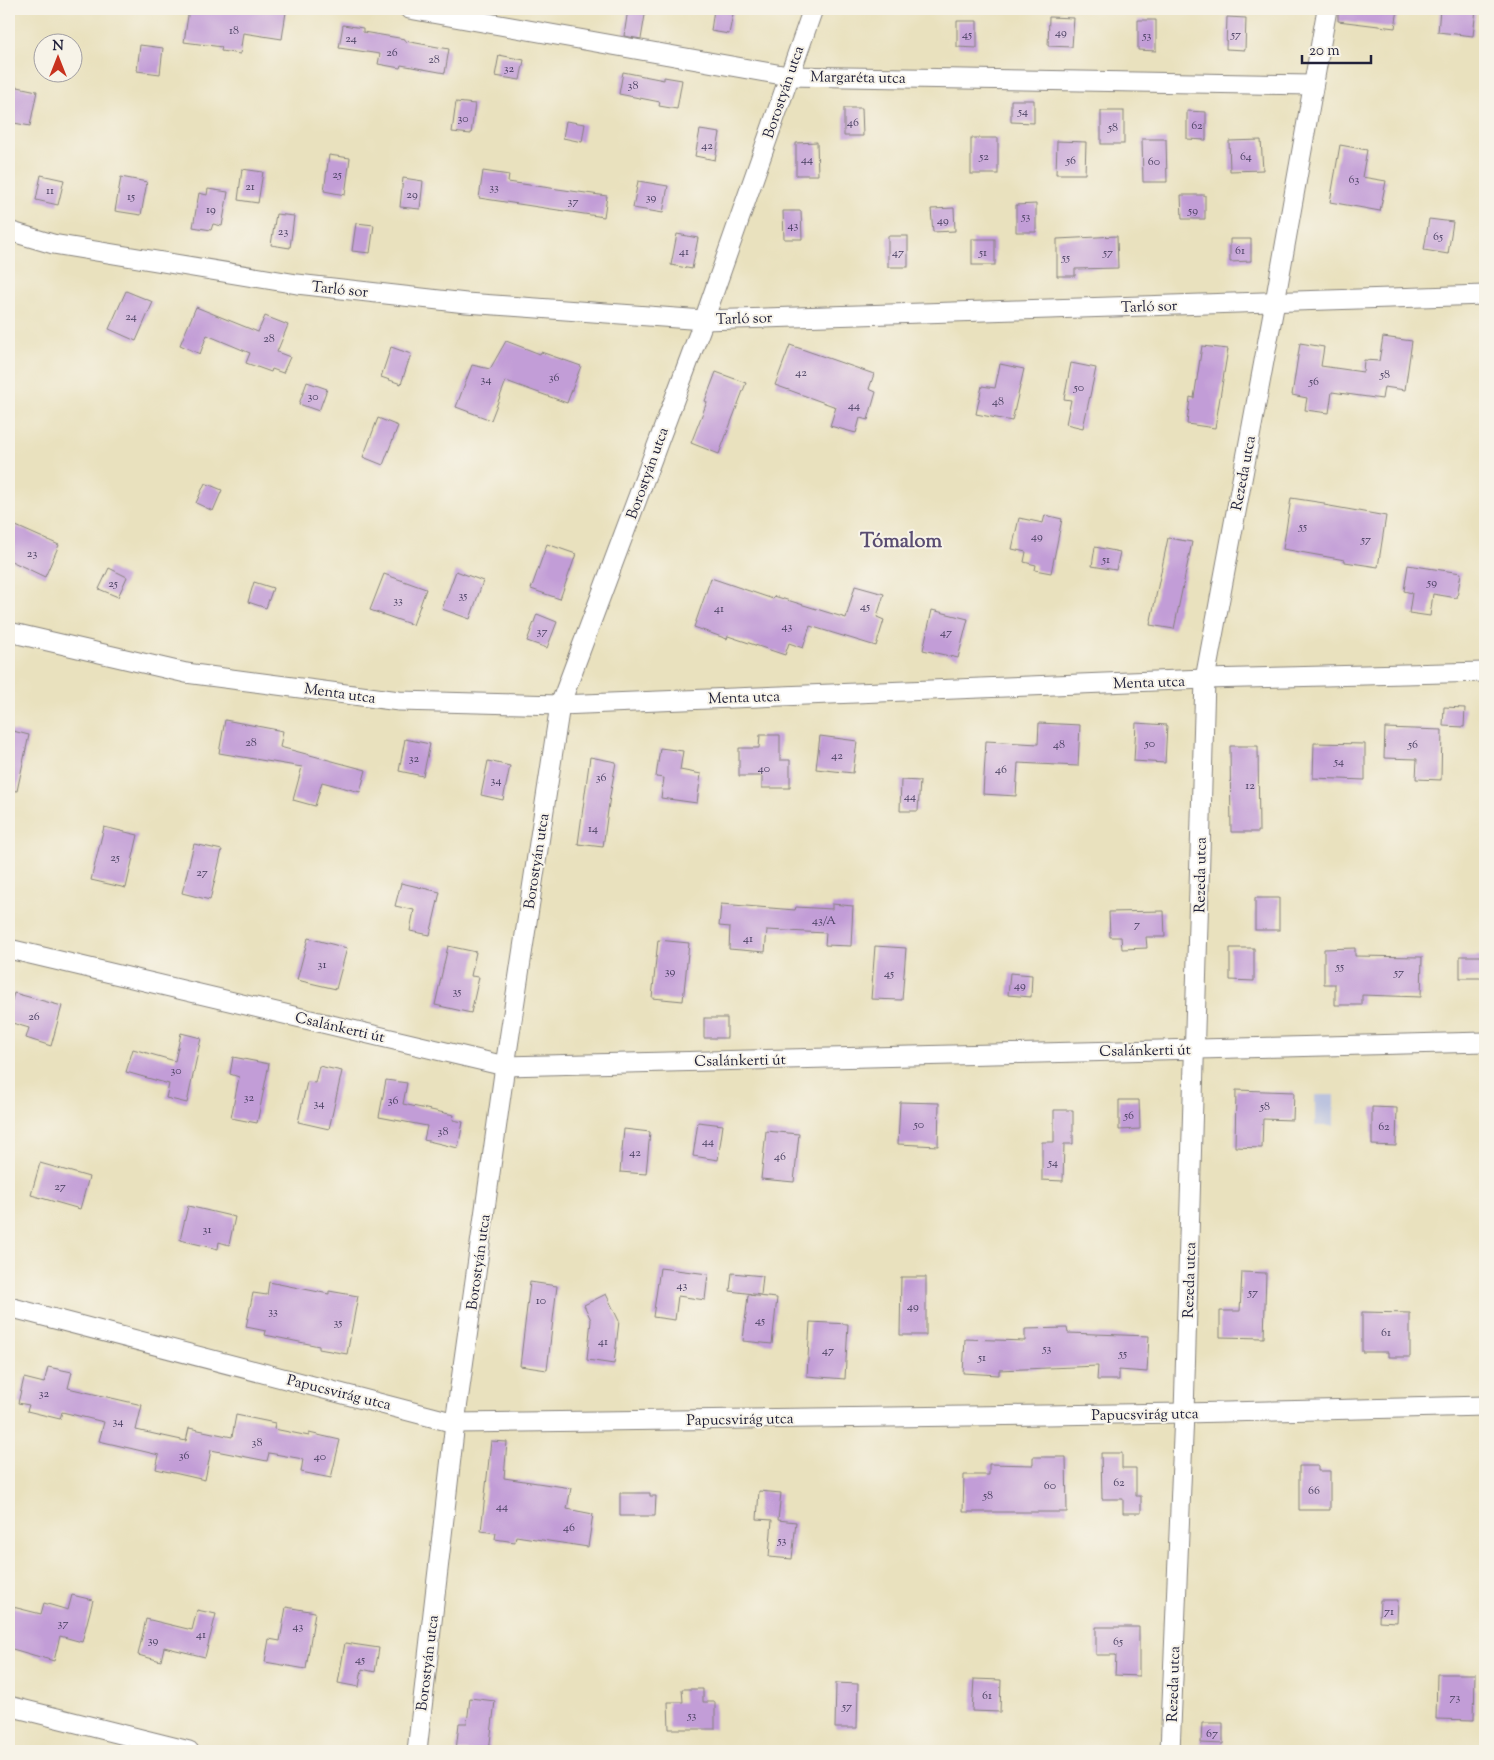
<svg xmlns="http://www.w3.org/2000/svg" width="1494" height="1760" viewBox="0 0 1494 1760" font-family="'Sorts Mill Goudy',serif">
  <style>
    .industrial { fill: #bcc3de }
    .building { fill: #c29dd7 }
    .lines { fill: none; stroke-linecap: round; stroke-linejoin: round }
    .street-casing { stroke: #86827c; stroke-width: 21 }
    .street { stroke: #fff; stroke-width: 19 }
    .labels { text-anchor: middle; stroke-width: 4; stroke-linejoin: round; paint-order: stroke }
    .number-label { font-size: 12px; fill: #4a4162 }
    .street-label { font-size: 15px; fill: #22223b; stroke: #f7f3e8 }
    .district-label { font-size: 20px; font-weight: bold; fill: #5a4d72; stroke: #f7f3e8 }
  </style>
  <rect width="100%" height="100%" fill="#f7f3e8"/>
  <filter id="ink" filterUnits="userSpaceOnUse"><feTurbulence type="fractalNoise" baseFrequency=".02" numOctaves="2"/><feDisplacementMap in="SourceGraphic" scale="10" xChannelSelector="R" yChannelSelector="G"/><feConvolveMatrix kernelMatrix="1 2 1 2 8 2 1 2 1" color-interpolation-filters="sRGB"/></filter>
  <filter id="wash" filterUnits="userSpaceOnUse"><feTurbulence type="fractalNoise" baseFrequency=".0096" numOctaves="4" result="noise"/><feDisplacementMap in="SourceGraphic" scale="20" xChannelSelector="R" yChannelSelector="G"/><feGaussianBlur stdDeviation="1.12" result="paint"/><feColorMatrix in="noise" values="0 0 0 0 0 0 0 0 0 0 0 0 0 0 0 0 0 1.4 0 .05"/><feComposite in="paint" operator="in"/></filter>
  <g filter="url(#wash)">
    <rect width="100%" height="100%" fill="#e9e1be"/>
    <rect class="industrial" x="1315" y="1095" width="19" height="31"/>
    <g id="blocks">
      <g class="building">
        <path d="M189,9H268L286,12L282,39L243,33L240,54L221,51L222,47L184,42Z"/>
        <path d="M628,9H646L641,39L624,36Z"/>
        <path d="M714,9H734L729,34L711,31Z"/>
        <path d="M1338,9H1398L1395,28L1338,21Z"/>
        <path d="M1440,9H1476L1473,36L1438,32Z"/>
        <path d="M1049,17L1074,18L1072,47L1048,46Z"/>
        <path d="M1227,17L1246,18L1245,50L1226,49Z"/>
        <path d="M1138,20H1156V51L1138,50Z"/>
        <path d="M957,21H977V48L957,47Z"/>
        <path d="M343,25L363,28V32L405,39V41L449,49L445,73L401,65L400,68L378,64L380,54L339,48Z"/>
        <path d="M140,45L163,48L160,74L137,71Z"/>
        <path d="M499,55L524,60L520,80L495,76Z"/>
        <path d="M623,72L664,80V77L682,80L677,109L659,106L660,102L619,94Z"/>
        <path d="M13,86L37,91L30,126L9,122V108Z"/>
        <path d="M1011,100H1034V123L1011,122Z"/>
        <path d="M456,102L475,104L471,134L452,132Z"/>
        <path d="M844,108H862L863,136H844Z"/>
        <rect x="1101" y="111" width="23" height="33"/>
        <path d="M1187,111L1206,112V140L1187,139Z"/>
        <path d="M566,121L585,124L582,142L563,138Z"/>
        <path d="M700,130L720,133L715,160L695,156Z"/>
        <rect x="971" y="138" width="27" height="36"/>
        <path d="M1142,139H1166L1167,182H1143Z"/>
        <path d="M1261,140L1263,170L1230,171L1229,141Z"/>
        <path d="M1057,141L1086,142L1085,174H1056Z"/>
        <path d="M817,142L818,175H796V143Z"/>
        <path d="M1340,145L1367,150L1362,177L1386,181L1380,211L1330,202Z"/>
        <path d="M329,155L350,158L345,195L324,191Z"/>
        <path d="M242,169L263,172L258,203L238,200Z"/>
        <path d="M483,171L509,175L508,182L607,196L604,217L479,198Z"/>
        <path d="M41,175L64,180L58,205L36,200Z"/>
        <path d="M121,177L147,182L141,215L115,211Z"/>
        <path d="M403,178L423,181L420,209L400,207Z"/>
        <path d="M638,181L668,186L663,213L633,208Z"/>
        <path d="M208,189L228,192L222,226L213,224L211,230L193,227L199,193L207,195Z"/>
        <path d="M1181,195H1205V219H1182Z"/>
        <path d="M1036,204V232H1016V205Z"/>
        <path d="M954,208L955,231L933,232L931,209Z"/>
        <path d="M783,211H801L802,239H784Z"/>
        <path d="M276,214L294,216L290,248L271,245Z"/>
        <path d="M1429,219L1453,222L1448,254L1424,250Z"/>
        <path d="M356,223L374,225L370,253L352,251Z"/>
        <path d="M677,234L698,238L692,269L671,265Z"/>
        <rect x="888" y="236" width="20" height="31"/>
        <path d="M1117,236L1118,268L1075,269V276H1057V239Z"/>
        <rect x="972" y="239" width="23" height="26"/>
        <path d="M1230,239H1251V261L1230,262Z"/>
        <path d="M126,291L153,302L136,341L109,329Z"/>
        <path d="M196,307L258,332L265,316L288,325L277,352L290,357L283,373L272,369L271,372L246,363L250,353L207,335L200,354L180,345Z"/>
        <path d="M1383,337L1412,341L1405,390L1384,387L1382,399L1332,392L1329,413L1305,410L1307,398L1292,395L1300,343L1324,347L1321,366L1363,372L1364,360L1379,361Z"/>
        <path d="M506,341L540,354L541,352L581,366L567,403L506,381L491,420L456,407L472,365L490,369Z"/>
        <path d="M790,345L874,374L869,389L876,392L868,420L860,418L856,433L830,426L836,407L775,385Z"/>
        <path d="M1202,346L1228,349L1215,428L1187,424L1190,397L1194,398Z"/>
        <path d="M391,347L411,354L401,384L381,377Z"/>
        <path d="M1071,363L1096,368L1083,428L1066,424L1071,400L1064,399Z"/>
        <path d="M1000,364L1024,369L1012,421L976,414L982,386L995,388Z"/>
        <path d="M716,372L746,383L719,454L691,443L707,402L705,401Z"/>
        <path d="M307,382L327,389L319,411L299,404Z"/>
        <path d="M378,418L398,426L383,465L363,457Z"/>
        <path d="M205,483L222,490L213,511L196,503Z"/>
        <path d="M1291,498L1324,503V505L1386,516L1378,567L1345,562V560L1283,549Z"/>
        <path d="M1045,515L1062,519L1051,573L1035,570L1036,565L1024,562L1026,552L1012,549L1019,518L1043,523Z"/>
        <path d="M16,526L59,545L45,577L9,560V542Z"/>
        <path d="M1168,538L1192,542L1174,629L1150,625Z"/>
        <path d="M547,544L576,554L560,599L531,589Z"/>
        <path d="M1095,547L1120,552L1116,570L1092,566Z"/>
        <path d="M1408,565L1461,573L1457,598L1433,594L1430,616L1409,613L1412,593L1404,591Z"/>
        <path d="M109,568L127,577L118,597L99,589Z"/>
        <path d="M456,571L483,581L470,619L442,609Z"/>
        <path d="M384,574L426,589L413,625L370,610Z"/>
        <path d="M711,578L773,599L774,596L846,618L855,586L884,594L877,617L884,620L876,646L810,626L803,648L789,643L785,655L728,636L727,639L694,627Z"/>
        <path d="M254,582L273,588L266,608L248,602Z"/>
        <path d="M932,610L968,619L958,658L923,650Z"/>
        <path d="M537,614L557,622L547,648L527,641Z"/>
        <path d="M1444,707L1465,708L1464,727L1443,726Z"/>
        <path d="M225,720L283,731L280,747L366,770L360,792L322,782L315,806L293,800L302,767L219,753Z"/>
        <path d="M1039,723L1080,725L1078,766L1018,763L1016,796L983,794L986,741L1038,744Z"/>
        <path d="M1136,723L1167,725L1165,763L1134,761Z"/>
        <path d="M1385,728L1442,730L1441,780L1416,779L1417,759L1384,758Z"/>
        <path d="M9,730L29,735L17,791L9,790Z"/>
        <path d="M760,735H780V760H790V788H762V776H739V748H759Z"/>
        <path d="M820,736L857,741L853,773L816,769Z"/>
        <path d="M405,739L430,744L423,776L399,771Z"/>
        <path d="M1314,743L1365,744V780L1313,778Z"/>
        <path d="M1230,746H1258L1259,832H1231Z"/>
        <path d="M660,748L683,751L680,770L701,774L697,803L661,798L664,778L656,777Z"/>
        <path d="M590,757L616,762L610,796L603,847L578,844Z"/>
        <path d="M488,761L510,766L503,800L481,795Z"/>
        <path d="M901,780L920,781L918,811H900Z"/>
        <path d="M104,827L138,835L126,888L91,880Z"/>
        <path d="M194,844L222,850L210,900L182,893Z"/>
        <path d="M401,883L440,892L430,935L410,931L414,910L395,906Z"/>
        <rect x="1255" y="898" width="24" height="32"/>
        <path d="M721,904L795,910L796,907L832,909V904L853,906L851,946L825,945L826,933L767,930L765,952L729,949L730,927L719,926Z"/>
        <path d="M1164,911L1165,937H1146L1147,948L1122,949L1121,937H1110L1109,912Z"/>
        <path d="M308,938L347,948L336,989L297,980Z"/>
        <path d="M658,940L689,943L683,1001L652,998Z"/>
        <path d="M448,946L476,952L471,976L479,977L471,1013L435,1005Z"/>
        <path d="M875,946L906,948L902,1000L871,999Z"/>
        <path d="M1230,948H1254V981L1230,980Z"/>
        <path d="M1355,948V956L1422,957L1421,997L1362,995V1005H1335V984H1324V949Z"/>
        <rect x="1460" y="956" width="25" height="22"/>
        <path d="M1010,973L1032,975L1031,997L1008,995Z"/>
        <path d="M14,993L62,1006L51,1046L26,1038L29,1028L9,1022V1010Z"/>
        <rect x="704" y="1018" width="23" height="20"/>
        <path d="M181,1033L201,1038L187,1103L166,1098L169,1084L126,1072L133,1049L175,1061Z"/>
        <path d="M233,1057L269,1064L257,1123L231,1118L239,1077L230,1074Z"/>
        <path d="M319,1066L342,1071L329,1129L298,1122L307,1082L315,1083Z"/>
        <path d="M386,1080L407,1083L403,1104L454,1115L453,1120L463,1122L458,1148L424,1140L427,1126L379,1117Z"/>
        <path d="M1236,1090L1294,1092L1293,1120L1263,1119L1262,1148L1235,1147Z"/>
        <path d="M1119,1100H1139L1140,1129L1119,1130Z"/>
        <path d="M900,1102L939,1103L938,1146L898,1144Z"/>
        <path d="M1372,1107L1397,1108L1396,1146L1372,1145Z"/>
        <path d="M1054,1110H1073V1144H1064L1063,1181L1042,1180V1142H1054Z"/>
        <path d="M698,1122L723,1125L718,1160L693,1156Z"/>
        <path d="M624,1129L650,1132L646,1174L620,1172Z"/>
        <path d="M766,1131L799,1134L794,1182L761,1179Z"/>
        <path d="M40,1163L89,1177L80,1209L31,1195Z"/>
        <path d="M188,1206L235,1217L229,1245L219,1242L218,1249L180,1240Z"/>
        <path d="M660,1268L708,1274L705,1300L678,1296L675,1320L653,1317Z"/>
        <path d="M1242,1272L1266,1273L1264,1338L1220,1337V1311H1240Z"/>
        <path d="M732,1273L763,1276L761,1295L730,1291Z"/>
        <path d="M901,1277H926V1335H900Z"/>
        <path d="M269,1282L329,1294V1291L358,1296L347,1354L319,1349V1346L265,1335L266,1331L246,1327L253,1293L267,1295Z"/>
        <path d="M530,1282L557,1286L547,1370L520,1366Z"/>
        <path d="M606,1294L619,1321L614,1364L587,1360L591,1320L584,1305Z"/>
        <path d="M748,1295L777,1298L772,1344L743,1341Z"/>
        <path d="M1362,1312L1410,1313V1357H1388V1352H1362Z"/>
        <path d="M810,1322L848,1324L845,1379L807,1376Z"/>
        <path d="M1067,1328L1068,1333L1149,1336L1147,1372L1119,1370V1380H1097L1098,1366L999,1370V1375L963,1373L965,1339L1025,1341V1329Z"/>
        <path d="M48,1367L72,1372L68,1388L142,1405L136,1430L186,1441L189,1428L232,1437L236,1415L275,1423L274,1429L309,1436V1433L340,1440L331,1478L301,1472L303,1459L269,1453L267,1461L211,1450L205,1480L156,1469L159,1455L99,1441L104,1422L62,1412L60,1419L27,1411L29,1405L18,1403L24,1378L44,1383Z"/>
        <path d="M491,1441L507,1442L504,1478L571,1488L567,1509L593,1514L588,1547L516,1536L515,1542L495,1539L496,1533L481,1531Z"/>
        <path d="M1101,1453H1122V1468H1136V1496H1141V1513H1123V1499H1102Z"/>
        <path d="M1033,1457H1066L1067,1512H963L964,1475H989V1464L1033,1465Z"/>
        <path d="M1299,1466H1318V1471H1330V1510H1299Z"/>
        <path d="M759,1491L781,1493L778,1520L796,1522L792,1559L769,1557L772,1520L757,1519Z"/>
        <path d="M620,1493H650V1496H656L655,1516H620Z"/>
        <path d="M72,1595L93,1600L82,1642L60,1636L54,1661L9,1648V1606L41,1614L44,1603L68,1610Z"/>
        <path d="M1380,1600H1398L1397,1622L1379,1621Z"/>
        <path d="M286,1607L315,1612L306,1669L265,1662L269,1639L280,1641Z"/>
        <path d="M197,1610L216,1614L205,1657L164,1647L161,1661L138,1655L146,1619L192,1630Z"/>
        <path d="M1096,1627H1139V1676L1115,1675L1116,1655H1096Z"/>
        <path d="M345,1643L379,1648L375,1672L362,1669L359,1687L338,1683Z"/>
        <path d="M1437,1674H1475L1474,1720L1436,1719Z"/>
        <path d="M974,1679L1001,1680L1000,1712L972,1711Z"/>
        <path d="M836,1683L858,1684L857,1728H835Z"/>
        <path d="M682,1689H703V1702H715V1729H669L668,1702H683Z"/>
        <path d="M470,1698L495,1701L489,1751H456L459,1723H467Z"/>
        <path d="M1202,1723H1223V1744L1201,1743Z"/>
      </g>
    </g>
  </g>
  <g filter="url(#ink)">
    <use href="#blocks" fill-opacity="0" stroke="#86827c" stroke-width="1"/>
    <g class="lines">
      <g class="street-casing">
        <g id="street">
          <path d="M409,9L788,76L1313,85"/>
          <path d="M9,231L53,244L297,284L466,303L704,320L1485,295"/>
          <path d="M9,632L186,673L399,701L560,705L1205,679L1485,672"/>
          <path d="M9,949L505,1066L1485,1042"/>
          <path d="M9,1307L455,1423L1184,1413L1485,1406"/>
          <path d="M9,1706L189,1751"/>
          <path d="M417,1751L455,1423L505,1066L560,705L704,320L813,9"/>
          <path d="M1170,1751L1184,1413L1205,679L1275,302L1327,9"/>
        </g>
      </g>
      <use href="#street" class="street"/>
    </g>
  </g>
  <g class="labels">
    <g class="number-label">
      <text x="234" y="34">18</text>
      <text x="1061" y="36">49</text>
      <text x="967" y="38">45</text>
      <text x="1236" y="38">57</text>
      <text x="1147" y="39">53</text>
      <text x="351" y="42">24</text>
      <text x="392" y="56">26</text>
      <text x="434" y="63">28</text>
      <text x="509" y="72">32</text>
      <text x="633" y="89">38</text>
      <text x="1023" y="115">54</text>
      <text x="463" y="122">30</text>
      <text x="853" y="126">46</text>
      <text x="1197" y="129">62</text>
      <text x="1113" y="131">58</text>
      <text x="707" y="149">42</text>
      <text x="984" y="160">52</text>
      <text x="1246" y="160">64</text>
      <text x="807" y="163">44</text>
      <text x="1071" y="164">56</text>
      <text x="1154" y="165">60</text>
      <text x="337" y="178">25</text>
      <text x="1354" y="183">63</text>
      <text x="250" y="190">21</text>
      <text x="494" y="191">33</text>
      <text x="50" y="194">11</text>
      <text x="412" y="198">29</text>
      <text x="131" y="200">15</text>
      <text x="651" y="201">39</text>
      <text x="573" y="205">37</text>
      <text x="211" y="213">19</text>
      <text x="1193" y="214">59</text>
      <text x="1026" y="220">53</text>
      <text x="943" y="224">49</text>
      <text x="793" y="229">43</text>
      <text x="283" y="235">23</text>
      <text x="1438" y="240">65</text>
      <text x="1240" y="254">61</text>
      <text x="684" y="255">41</text>
      <text x="898" y="256">47</text>
      <text x="983" y="256">51</text>
      <text x="1108" y="256">57</text>
      <text x="1066" y="261">55</text>
      <text x="131" y="320">24</text>
      <text x="269" y="342">28</text>
      <text x="801" y="376">42</text>
      <text x="1385" y="378">58</text>
      <text x="554" y="381">36</text>
      <text x="486" y="383">34</text>
      <text x="1314" y="385">56</text>
      <text x="1079" y="391">50</text>
      <text x="313" y="400">30</text>
      <text x="998" y="405">48</text>
      <text x="854" y="409">44</text>
      <text x="1303" y="530">55</text>
      <text x="1037" y="540">49</text>
      <text x="1366" y="543">57</text>
      <text x="32" y="557">23</text>
      <text x="1106" y="563">51</text>
      <text x="1432" y="586">59</text>
      <text x="113" y="587">25</text>
      <text x="463" y="599">35</text>
      <text x="398" y="604">33</text>
      <text x="865" y="610">45</text>
      <text x="719" y="612">41</text>
      <text x="787" y="630">43</text>
      <text x="542" y="635">37</text>
      <text x="946" y="636">47</text>
      <text x="251" y="746">28</text>
      <text x="1150" y="747">50</text>
      <text x="1059" y="748">48</text>
      <text x="1413" y="748">56</text>
      <text x="837" y="759">42</text>
      <text x="414" y="762">32</text>
      <text x="1339" y="765">54</text>
      <text x="764" y="772">40</text>
      <text x="1001" y="773">46</text>
      <text x="601" y="781">36</text>
      <text x="496" y="784">34</text>
      <text x="1250" y="789">12</text>
      <text x="910" y="800">44</text>
      <text x="593" y="832">14</text>
      <text x="115" y="861">25</text>
      <text x="202" y="876">27</text>
      <text x="824" y="924">43/A</text>
      <text x="1137" y="928">7</text>
      <text x="748" y="942">41</text>
      <text x="322" y="968">31</text>
      <text x="1340" y="970">55</text>
      <text x="670" y="975">39</text>
      <text x="1399" y="976">57</text>
      <text x="889" y="977">45</text>
      <text x="1020" y="989">49</text>
      <text x="457" y="995">35</text>
      <text x="34" y="1020">26</text>
      <text x="176" y="1074">30</text>
      <text x="249" y="1101">32</text>
      <text x="393" y="1104">36</text>
      <text x="319" y="1107">34</text>
      <text x="1265" y="1110">58</text>
      <text x="1129" y="1119">56</text>
      <text x="919" y="1128">50</text>
      <text x="1384" y="1130">62</text>
      <text x="443" y="1135">38</text>
      <text x="708" y="1145">44</text>
      <text x="635" y="1156">42</text>
      <text x="780" y="1160">46</text>
      <text x="1053" y="1166">54</text>
      <text x="60" y="1190">27</text>
      <text x="207" y="1233">31</text>
      <text x="682" y="1289">43</text>
      <text x="1253" y="1296">57</text>
      <text x="541" y="1304">10</text>
      <text x="913" y="1310">49</text>
      <text x="273" y="1315">33</text>
      <text x="760" y="1324">45</text>
      <text x="338" y="1326">35</text>
      <text x="1386" y="1336">61</text>
      <text x="603" y="1345">41</text>
      <text x="1047" y="1352">53</text>
      <text x="828" y="1354">47</text>
      <text x="1123" y="1357">55</text>
      <text x="982" y="1361">51</text>
      <text x="44" y="1397">32</text>
      <text x="118" y="1425">34</text>
      <text x="257" y="1446">38</text>
      <text x="184" y="1459">36</text>
      <text x="320" y="1460">40</text>
      <text x="1119" y="1486">62</text>
      <text x="1050" y="1489">60</text>
      <text x="1314" y="1494">66</text>
      <text x="988" y="1499">58</text>
      <text x="502" y="1510">44</text>
      <text x="569" y="1531">46</text>
      <text x="782" y="1544">53</text>
      <text x="1389" y="1615">71</text>
      <text x="63" y="1627">37</text>
      <text x="298" y="1630">43</text>
      <text x="201" y="1638">41</text>
      <text x="153" y="1644">39</text>
      <text x="1118" y="1645">65</text>
      <text x="360" y="1663">45</text>
      <text x="987" y="1699">61</text>
      <text x="1455" y="1701">73</text>
      <text x="847" y="1710">57</text>
      <text x="692" y="1719">53</text>
      <text x="1212" y="1737">67</text>
    </g>
    <g class="street-label">
      <text transform="translate(858 77) rotate(1)" y="5">Margaréta utca</text>
      <text transform="translate(783 92) rotate(-71)" y="5">Borostyán utca</text>
      <text transform="translate(340 289) rotate(6)" y="5">Tarló sor</text>
      <text transform="translate(1149 306) rotate(-2)" y="5">Tarló sor</text>
      <text transform="translate(744 318) rotate(-2)" y="5">Tarló sor</text>
      <text transform="translate(647 473) rotate(-70)" y="5">Borostyán utca</text>
      <text transform="translate(1243 473) rotate(-79)" y="5">Rezeda utca</text>
      <text transform="translate(1149 682) rotate(-2)" y="5">Menta utca</text>
      <text transform="translate(340 693) rotate(8)" y="5">Menta utca</text>
      <text transform="translate(744 697) rotate(-2)" y="5">Menta utca</text>
      <text transform="translate(536 861) rotate(-81)" y="5">Borostyán utca</text>
      <text transform="translate(1200 875) rotate(-89)" y="5">Rezeda utca</text>
      <text transform="translate(340 1027) rotate(13)" y="5">Csalánkerti út</text>
      <text transform="translate(1145 1050) rotate(-1)" y="5">Csalánkerti út</text>
      <text transform="translate(740 1060) rotate(-1)" y="5">Csalánkerti út</text>
      <text transform="translate(478 1262) rotate(-82)" y="5">Borostyán utca</text>
      <text transform="translate(1189 1280) rotate(-88)" y="5">Rezeda utca</text>
      <text transform="translate(339 1392) rotate(14)" y="5">Papucsvirág utca</text>
      <text transform="translate(1145 1414) rotate(-1)" y="5">Papucsvirág utca</text>
      <text transform="translate(740 1419) rotate(-1)" y="5">Papucsvirág utca</text>
      <text transform="translate(427 1663) rotate(-83)" y="5">Borostyán utca</text>
      <text transform="translate(1173 1684) rotate(-88)" y="5">Rezeda utca</text>
    </g>
    <g class="district-label">
      <text x="901" y="547">Tómalom</text>
    </g>
  </g>
  <rect width="1494" height="1760" fill="none" stroke="#f7f3e8" stroke-width="30"/>
  <g transform="translate(58 58)"><circle r="24" fill="#f7f3e8" stroke="#a29fa3"/>
  <path d="M0-4L9 19L0 12L-9 19Z" fill="#c8321e"/>
  <text y="-8" font-size="14" font-weight="bold" text-anchor="middle" fill="#22223b">N</text>
  </g>
  <path d="M1302 55v8h69v-8" fill="none" stroke="#22223b" stroke-width="2.5"/>
  <text x="1309" y="55" font-size="15" fill="#22223b" stroke="#f7f3e8" stroke-width="4" paint-order="stroke">20 m</text>
</svg>
